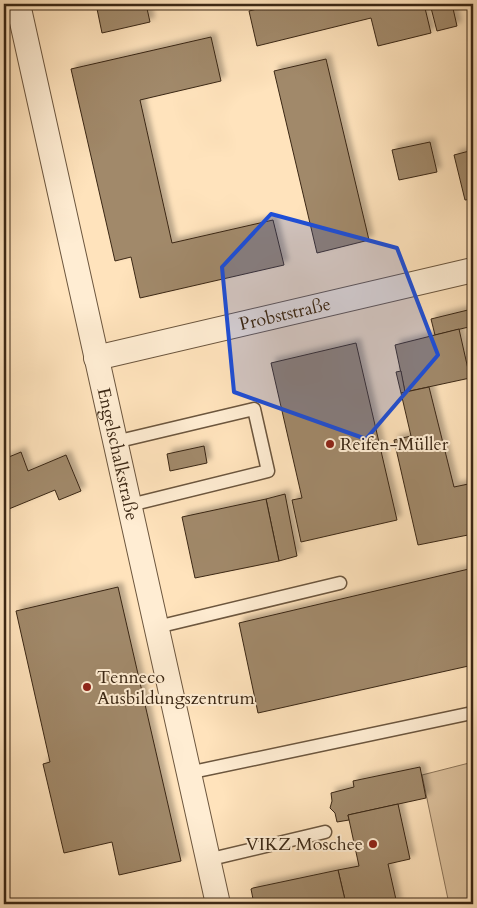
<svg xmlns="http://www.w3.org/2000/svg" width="477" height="908" viewBox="0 0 477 908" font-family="Cardo,serif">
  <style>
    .green { fill: #dec39f; stroke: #8c755a }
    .building { fill: #a1896b; stroke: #3b2714; filter: url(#shadow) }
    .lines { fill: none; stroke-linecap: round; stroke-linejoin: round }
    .lane-casing { stroke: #6c563e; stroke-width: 15 }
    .street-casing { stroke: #6c563e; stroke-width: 26 }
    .lane { stroke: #ffedd3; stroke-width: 12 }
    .street { stroke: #ffedd3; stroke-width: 24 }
    .marked { fill: #1d4ed8; fill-opacity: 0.2; stroke: #1d4ed8; stroke-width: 4; stroke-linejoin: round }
    .poi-dot { fill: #8f2418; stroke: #ffedd3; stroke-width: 2 }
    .labels { text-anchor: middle; stroke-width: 4; stroke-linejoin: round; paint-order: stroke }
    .street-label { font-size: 18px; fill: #3b2714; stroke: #ffedd3 }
    .poi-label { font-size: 18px; fill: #3b2714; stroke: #ffedd3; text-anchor: start }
  </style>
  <defs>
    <filter id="shadow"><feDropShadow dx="4.5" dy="-4.5" stdDeviation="2.5" flood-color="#0004"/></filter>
  </defs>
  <rect width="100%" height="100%" fill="#ffe3bc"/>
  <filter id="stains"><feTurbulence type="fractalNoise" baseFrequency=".004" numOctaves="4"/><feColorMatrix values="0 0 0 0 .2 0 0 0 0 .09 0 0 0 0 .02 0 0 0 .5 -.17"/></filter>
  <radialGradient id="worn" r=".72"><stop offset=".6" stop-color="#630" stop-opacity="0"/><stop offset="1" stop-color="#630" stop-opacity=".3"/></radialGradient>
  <path class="green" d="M473,762V904H449L422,775Z"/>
  <g class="building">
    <path d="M96,4H146L150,22L102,33Z"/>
    <path d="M277,4H424L431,33L378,46L371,18L257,46L249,11Z"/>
    <path d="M430,4H452L457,26L437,31Z"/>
    <path d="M211,37L221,81L140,100L172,243L273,220L284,265L140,298L131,257L115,261L71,69Z"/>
    <path d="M326,59L369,240L317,253L274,71Z"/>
    <path d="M430,142L437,172L399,180L392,150Z"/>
    <path d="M473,150V199L465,200L454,155Z"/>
    <path d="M472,309L473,326L435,335L431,319Z"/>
    <path d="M459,329L470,378L405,392L395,345Z"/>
    <path d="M356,343L397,520L301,542L292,500L302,498L271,363Z"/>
    <path d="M401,371L405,392L401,393L396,372Z"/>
    <path d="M429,387L454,487L473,483V534L418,545L394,440L411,436L401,393Z"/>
    <path d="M204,446L207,463L170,471L167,454Z"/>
    <path d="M21,452L28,471L66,455L81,491L59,500L55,490L4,511V459Z"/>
    <path d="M285,494L297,556L279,561L266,499Z"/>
    <path d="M266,499L279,561L195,578L182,517Z"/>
    <path d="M473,568V665L258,713L239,623Z"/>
    <path d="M118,587L181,861L119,875L112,842L64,853L43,764L50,762L16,611Z"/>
    <path d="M420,767L426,798L348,815L349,820L337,822L335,813L330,808L332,801L331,793L354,787L353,781Z"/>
    <path d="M398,804L410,859L388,864L397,904H346L338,870L359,866L348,815Z"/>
    <path d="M338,870L346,904H254L251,889L253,888Z"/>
  </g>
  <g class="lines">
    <g class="lane-casing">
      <g id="lane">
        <path d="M115,442L254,409L268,471L130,505"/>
        <path d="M157,627L340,583"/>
        <path d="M188,773L472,713"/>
        <path d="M207,860L325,832"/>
      </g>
    </g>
    <g class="street-casing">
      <g id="street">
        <path id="s1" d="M18,4L218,904"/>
        <path id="s2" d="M96,358L473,270"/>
      </g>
    </g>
    <use href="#lane" class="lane"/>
    <use href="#street" class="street"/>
  </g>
  <path class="marked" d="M271,214L397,248L438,355L366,439L234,392L222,267Z"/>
  <g class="poi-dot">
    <circle cx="330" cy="444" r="5"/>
    <circle cx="87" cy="687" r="5"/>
    <circle cx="373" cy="844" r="5"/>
  </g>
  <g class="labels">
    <g class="street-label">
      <text dy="6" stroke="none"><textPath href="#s2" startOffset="194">Probststraße</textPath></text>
      <text dy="6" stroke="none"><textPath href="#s1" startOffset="461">Engelschalkstraße</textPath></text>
    </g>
    <g class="poi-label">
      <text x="340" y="450">Reifen-Müller</text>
      <text x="97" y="683">Tenneco<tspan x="97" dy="21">Ausbildungszentrum</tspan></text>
      <text x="363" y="850" text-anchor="end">VIKZ Moschee</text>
    </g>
  </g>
  <rect width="477" height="908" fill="none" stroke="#ffe3bc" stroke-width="20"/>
  <rect x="5" y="5" width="467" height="898" fill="none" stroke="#3b2714" stroke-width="2.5"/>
  <rect x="10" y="10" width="457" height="888" fill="none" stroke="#3b2714"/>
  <rect width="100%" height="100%" filter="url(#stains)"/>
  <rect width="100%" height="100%" fill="url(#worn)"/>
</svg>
